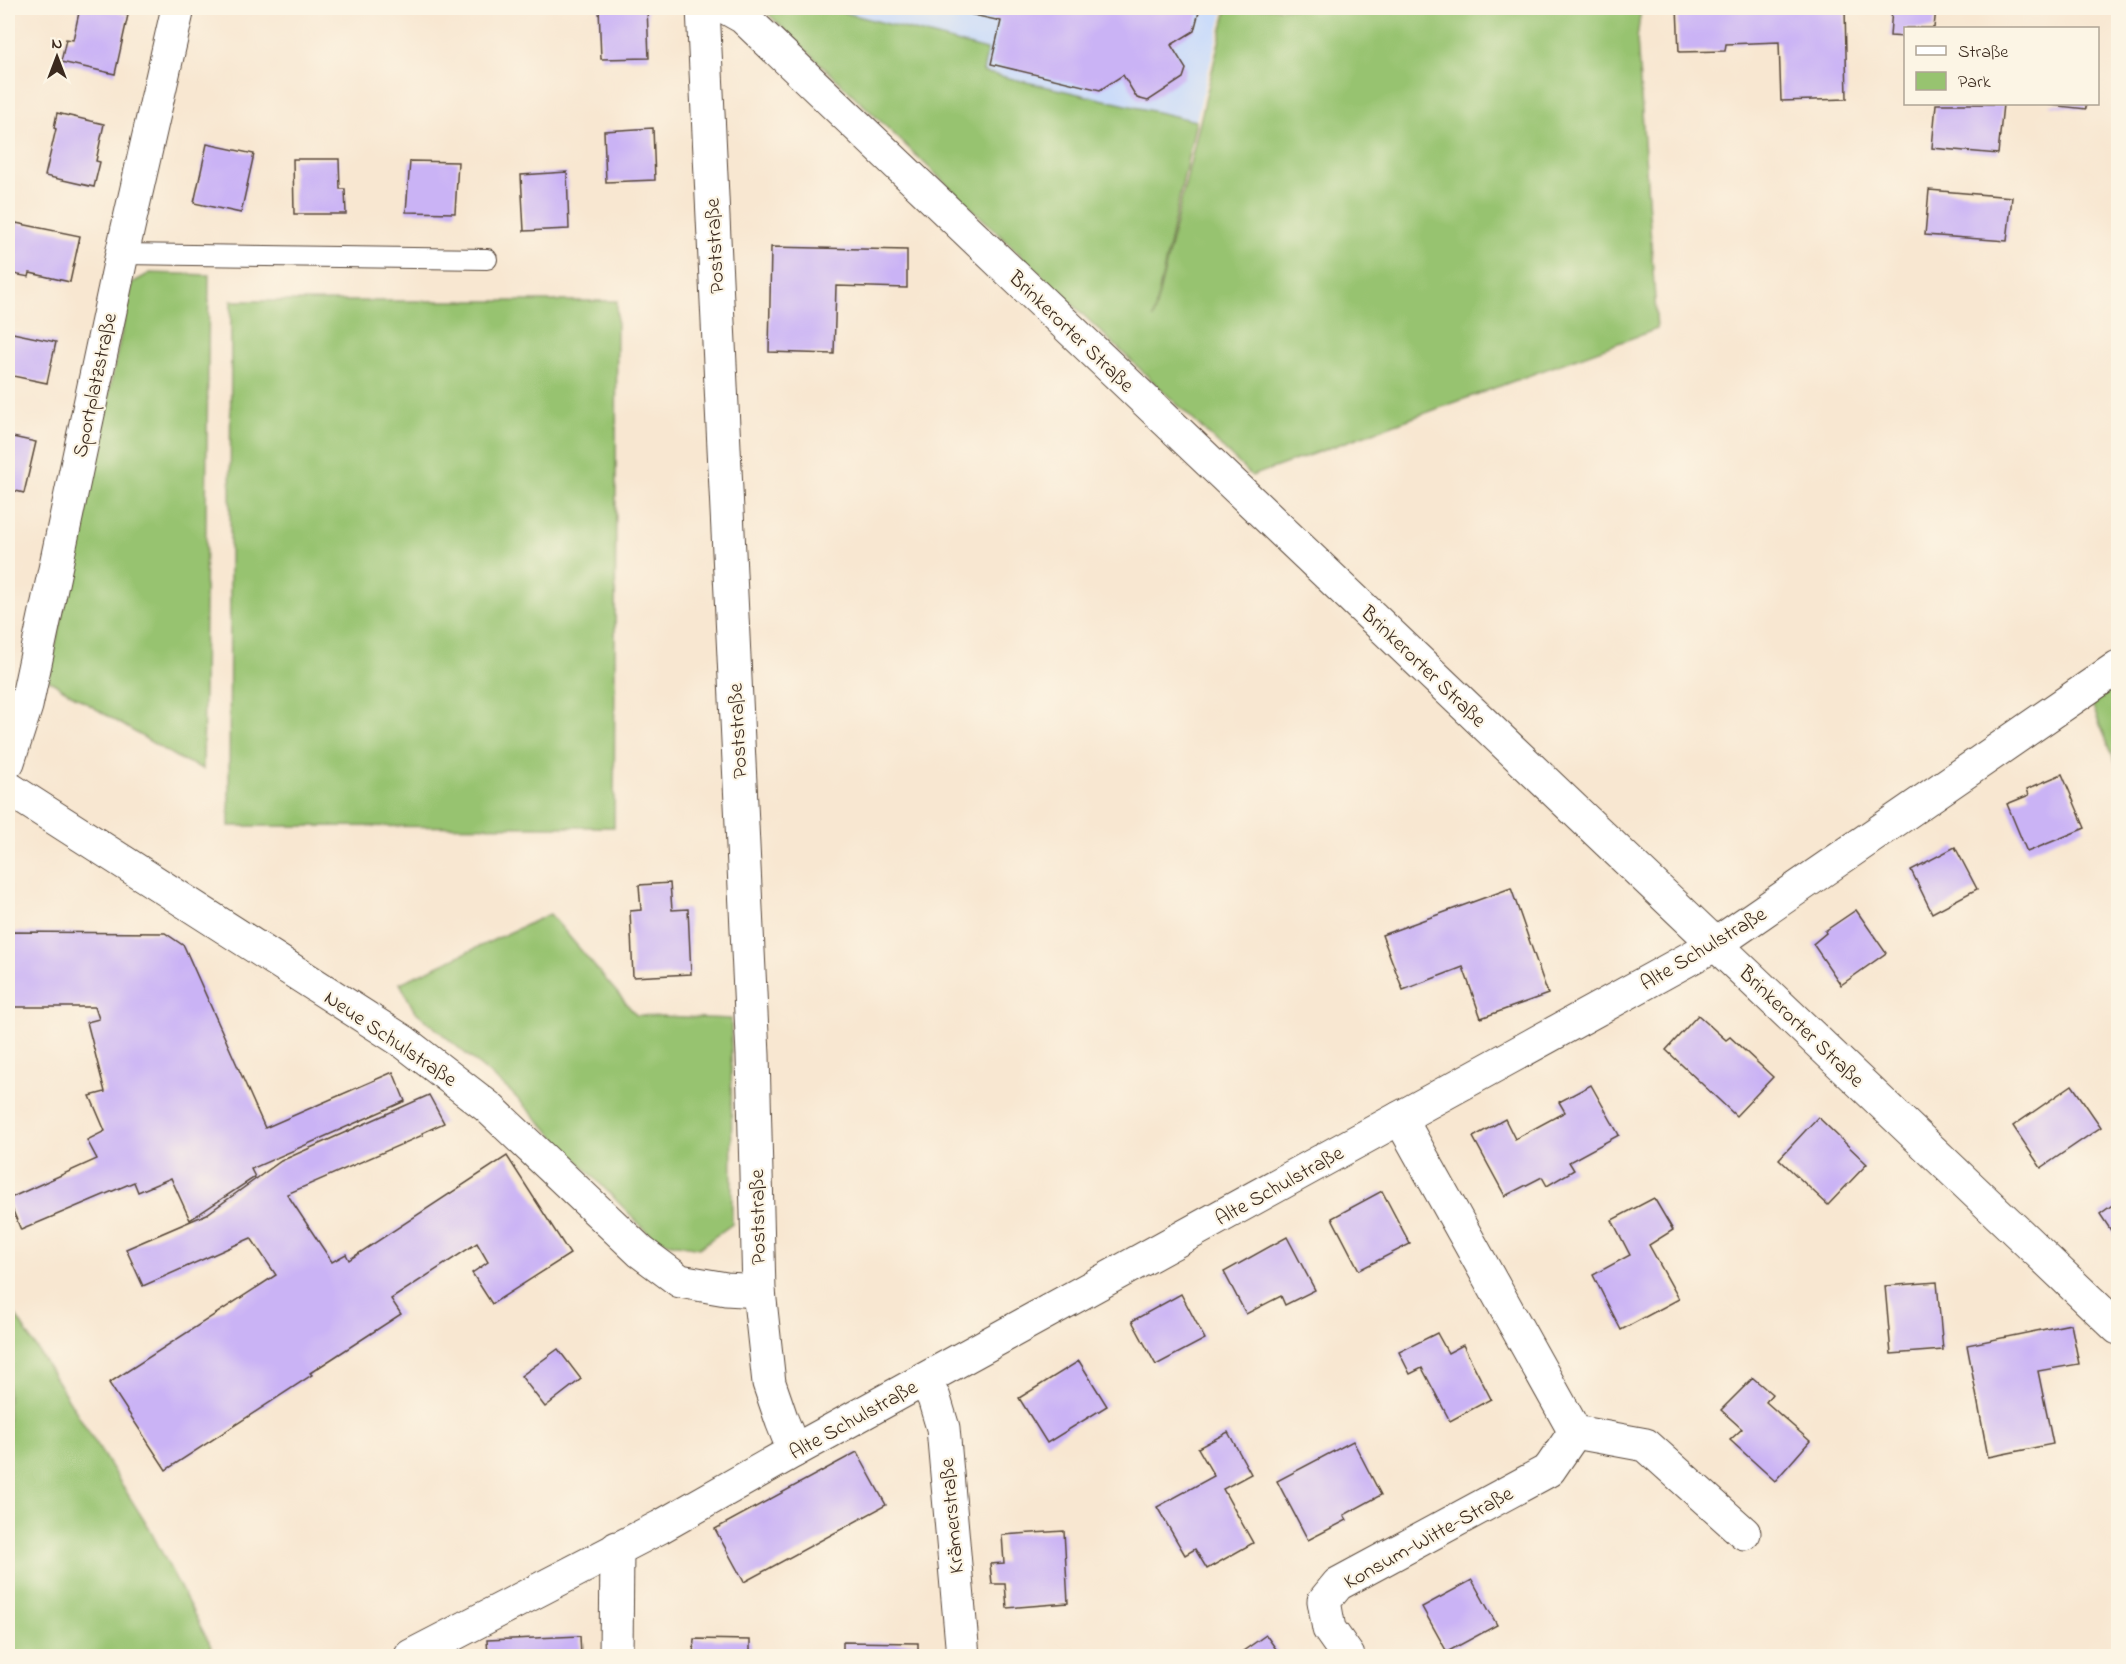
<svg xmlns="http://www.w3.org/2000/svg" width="2126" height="1664" viewBox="0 0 2126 1664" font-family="'Indie Flower',sans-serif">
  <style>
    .built { fill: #cbdcf9 }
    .green { fill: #97c370; stroke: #697647; stroke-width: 1.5 }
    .building { fill: #cab3f5 }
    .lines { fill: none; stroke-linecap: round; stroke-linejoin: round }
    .lane-casing { stroke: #574639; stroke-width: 22 }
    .street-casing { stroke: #574639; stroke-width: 35 }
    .lane { stroke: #fff; stroke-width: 20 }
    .street { stroke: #fff; stroke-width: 33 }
    .labels { text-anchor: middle; stroke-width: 4.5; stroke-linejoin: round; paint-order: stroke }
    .street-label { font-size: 21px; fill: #3b2a1e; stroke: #fcf5e5 }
  </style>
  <rect width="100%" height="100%" fill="#fcf5e5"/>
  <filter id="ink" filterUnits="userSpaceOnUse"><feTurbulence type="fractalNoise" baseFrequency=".0167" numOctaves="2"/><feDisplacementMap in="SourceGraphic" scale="12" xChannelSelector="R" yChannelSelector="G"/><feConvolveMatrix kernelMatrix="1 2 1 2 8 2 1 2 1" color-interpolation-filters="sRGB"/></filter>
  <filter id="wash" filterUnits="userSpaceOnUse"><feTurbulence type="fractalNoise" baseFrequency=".008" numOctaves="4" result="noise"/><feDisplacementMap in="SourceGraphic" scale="24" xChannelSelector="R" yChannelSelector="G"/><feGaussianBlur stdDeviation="1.35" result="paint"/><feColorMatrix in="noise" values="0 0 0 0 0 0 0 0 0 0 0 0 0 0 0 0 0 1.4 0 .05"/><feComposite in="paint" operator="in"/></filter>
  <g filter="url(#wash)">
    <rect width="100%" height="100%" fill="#f8e7d1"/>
    <path class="built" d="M827,8H1224L1196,121L983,72L986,50Z"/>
    <g class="green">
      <path d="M762,8H827L987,50L983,72L1196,121L1153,319L1227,8H1641L1637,39L1657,329L1252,476Z"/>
      <path d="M150,273L209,275L203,769L176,757L48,680L132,283Z"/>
      <path d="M231,301H617L614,827L229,826Z"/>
      <path d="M2118,678V768L2089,698Z"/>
      <path d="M550,914L636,1015L731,1019L732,1224L699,1248L655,1240L511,1092L414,1010L400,983Z"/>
      <path d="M8,1303L149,1528L216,1656H8Z"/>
    </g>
    <g id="blocks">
      <g class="building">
        <path d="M80,8H96L128,15L115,74L61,62L66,39L73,40Z"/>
        <path d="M599,8H647L649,58L601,59Z"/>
        <path d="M965,8H1200L1194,31L1171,45L1186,69L1183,78L1148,101L1137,98L1123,75L1100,90L991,64L1001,21L964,13Z"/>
        <path d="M1677,8H1845L1847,99L1781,101L1779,42L1726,44L1725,51L1679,52Z"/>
        <path d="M1892,8H1936L1934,28H1906V37L1890,36Z"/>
        <path d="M1936,104H2003L1998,154L1932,148Z"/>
        <path d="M2051,104H2086V109L2050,105Z"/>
        <path d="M57,113L104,124L96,161L100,162L94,187L45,176L56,129L54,128Z"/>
        <path d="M653,128L655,180L606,182L604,131Z"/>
        <path d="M207,144L254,154L241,213L194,203Z"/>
        <path d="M293,159H339L340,189H345L346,214H294Z"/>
        <path d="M410,161L458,162L455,213L406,212Z"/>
        <path d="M567,172L569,229L524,231L521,175Z"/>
        <path d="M1929,190L2012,197L2007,241L1925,235Z"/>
        <path d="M16,223L80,236L70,282L30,273L29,277L8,273V263Z"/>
        <path d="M771,247L907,250V288L836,286L834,354L769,352Z"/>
        <path d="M8,332L56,342L47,383L8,375Z"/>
        <path d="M8,436L36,442L24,493L8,489Z"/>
        <path d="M2062,774L2085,828L2027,852L2007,804L2029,795L2027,789Z"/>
        <path d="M1955,847L1977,889L1932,913L1911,870Z"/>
        <path d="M670,883L672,910L688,909L691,974L633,977L630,911L641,910L639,885Z"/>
        <path d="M1511,888L1548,994L1481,1018L1463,967L1403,990L1382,935Z"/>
        <path d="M1856,910L1886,953L1841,985L1813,944L1826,933L1825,931Z"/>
        <path d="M8,932L165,933L184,946L265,1128L393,1072L405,1101L251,1169L255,1177L190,1220L171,1178L138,1192L134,1182L21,1230L8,1199L97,1159L87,1140L105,1131L90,1096L105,1092L87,1022L99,1019L95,1007H8Z"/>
        <path d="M1698,1015L1726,1040L1730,1037L1773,1077L1736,1116L1666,1050Z"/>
        <path d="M1591,1085L1619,1135L1569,1162L1574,1170L1547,1186L1542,1177L1505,1196L1473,1137L1505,1119L1515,1139L1565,1112L1559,1102Z"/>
        <path d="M2072,1085L2101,1127L2041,1168L2013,1126Z"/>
        <path d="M429,1095L444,1123L422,1133L423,1135L287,1194L332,1262L346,1254L349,1260L507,1156L570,1254L492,1304L472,1273L488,1262L477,1243L391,1299L401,1314L310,1373L312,1375L166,1470L109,1383L276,1275L251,1238L143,1286L126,1249L207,1214L281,1161Z"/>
        <path d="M1818,1117L1867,1164L1828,1205L1779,1159Z"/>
        <path d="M1382,1191L1410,1244L1359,1270L1332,1218Z"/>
        <path d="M1654,1198L1673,1230L1649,1245L1679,1299L1621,1330L1593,1275L1630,1255L1612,1220Z"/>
        <path d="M2118,1201V1241L2100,1214Z"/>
        <path d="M1287,1237L1315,1290L1285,1305L1281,1296L1246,1314L1224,1272Z"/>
        <path d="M1937,1282L1943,1350L1891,1354L1885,1286Z"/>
        <path d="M1181,1294L1205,1339L1156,1365L1132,1321Z"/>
        <path d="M2071,1324L2079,1364L2038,1371L2053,1444L1988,1457L1967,1345Z"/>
        <path d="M1437,1333L1448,1353L1463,1345L1491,1399L1450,1421L1422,1368L1410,1374L1399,1352Z"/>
        <path d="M558,1349L581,1379L545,1407L521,1376Z"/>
        <path d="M1079,1361L1107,1406L1047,1443L1019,1398Z"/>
        <path d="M1753,1378L1772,1394L1766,1402L1810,1441L1775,1481L1730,1440L1742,1429L1721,1410Z"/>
        <path d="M1228,1432L1251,1474L1223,1489L1253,1543L1207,1569L1195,1549L1185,1555L1157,1507L1214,1476L1198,1448Z"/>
        <path d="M1353,1441L1381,1495L1344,1515L1347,1520L1308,1540L1277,1481Z"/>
        <path d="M857,1452L886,1505L744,1582L715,1529Z"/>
        <path d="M1064,1531L1068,1603L1007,1608L1005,1584H992L990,1564L1004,1563L1002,1535Z"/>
        <path d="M1472,1580L1497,1625L1447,1652L1422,1607Z"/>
        <path d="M1266,1635L1281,1656H1236Z"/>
        <path d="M580,1636L581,1656H488L487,1640Z"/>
        <path d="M694,1639L750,1640V1656H693Z"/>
        <path d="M843,1642L918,1643V1656H843Z"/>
      </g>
    </g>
  </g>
  <g filter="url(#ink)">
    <use href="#blocks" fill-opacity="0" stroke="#574639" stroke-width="1.5"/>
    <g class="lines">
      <g class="lane-casing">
        <path id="lane" d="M122,254L487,259"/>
      </g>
      <g class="street-casing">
        <g id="street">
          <path d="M703,8L753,1055L759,1291L769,1383L782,1421L794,1451"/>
          <path d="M727,8L743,17L2118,1328"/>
          <path d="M8,762L26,706L122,254L178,8"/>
          <path d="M8,788L404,1042L488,1107L641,1252L680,1281L726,1289L759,1291"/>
          <path d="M1400,1118L1575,1432L1646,1445L1744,1533"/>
          <path d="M924,1380L934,1398L943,1428L963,1656"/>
          <path d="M411,1656L660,1527L794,1451L1716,944L2118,667"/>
          <path d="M616,1656L617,1548"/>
          <path d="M1348,1656L1329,1629L1324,1601L1338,1584L1549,1470L1575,1432"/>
        </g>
      </g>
      <use href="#lane" class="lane"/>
      <use href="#street" class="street"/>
    </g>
  </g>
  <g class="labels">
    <g class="street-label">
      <text transform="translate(714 246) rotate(-93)" y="7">Poststraße</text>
      <text transform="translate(1072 331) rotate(44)" y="7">Brinkerorter Straße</text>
      <text transform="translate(94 385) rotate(-78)" y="7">Sportplatzstraße</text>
      <text transform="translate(1424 666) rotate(44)" y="7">Brinkerorter Straße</text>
      <text transform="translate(737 731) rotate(-93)" y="7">Poststraße</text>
      <text transform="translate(1703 948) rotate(-31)" y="7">Alte Schulstraße</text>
      <text transform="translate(1802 1026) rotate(44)" y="7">Brinkerorter Straße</text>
      <text transform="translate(391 1038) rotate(34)" y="7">Neue Schulstraße</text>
      <text transform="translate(1279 1185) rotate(-29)" y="7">Alte Schulstraße</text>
      <text transform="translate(757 1217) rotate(-91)" y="7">Poststraße</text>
      <text transform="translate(853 1419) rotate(-29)" y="7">Alte Schulstraße</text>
      <text transform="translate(951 1516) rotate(-95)" y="7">Krämerstraße</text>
      <text transform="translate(1428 1537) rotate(-29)" y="7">Konsum-Witte-Straße</text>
    </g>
  </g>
  <rect width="2126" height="1664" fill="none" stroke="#fcf5e5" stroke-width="30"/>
  <rect x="1904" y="27" width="195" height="78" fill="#fcf5e5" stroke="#afa495" stroke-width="1.5"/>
  <rect x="1916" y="46" width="30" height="9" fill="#ffffff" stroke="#afa495" stroke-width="1.5"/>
  <text x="1958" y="57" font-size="18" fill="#3b2a1e">Straße</text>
  <rect x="1916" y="72" width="30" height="18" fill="#97c370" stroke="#afa495" stroke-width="1.5"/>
  <text x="1958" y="87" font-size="18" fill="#3b2a1e">Park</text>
  <g transform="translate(57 57)" stroke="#fcf5e5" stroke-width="4.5" paint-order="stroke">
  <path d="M0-4.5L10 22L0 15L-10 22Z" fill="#3b2a1e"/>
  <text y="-9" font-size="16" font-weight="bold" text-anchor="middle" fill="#3b2a1e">N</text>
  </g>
</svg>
